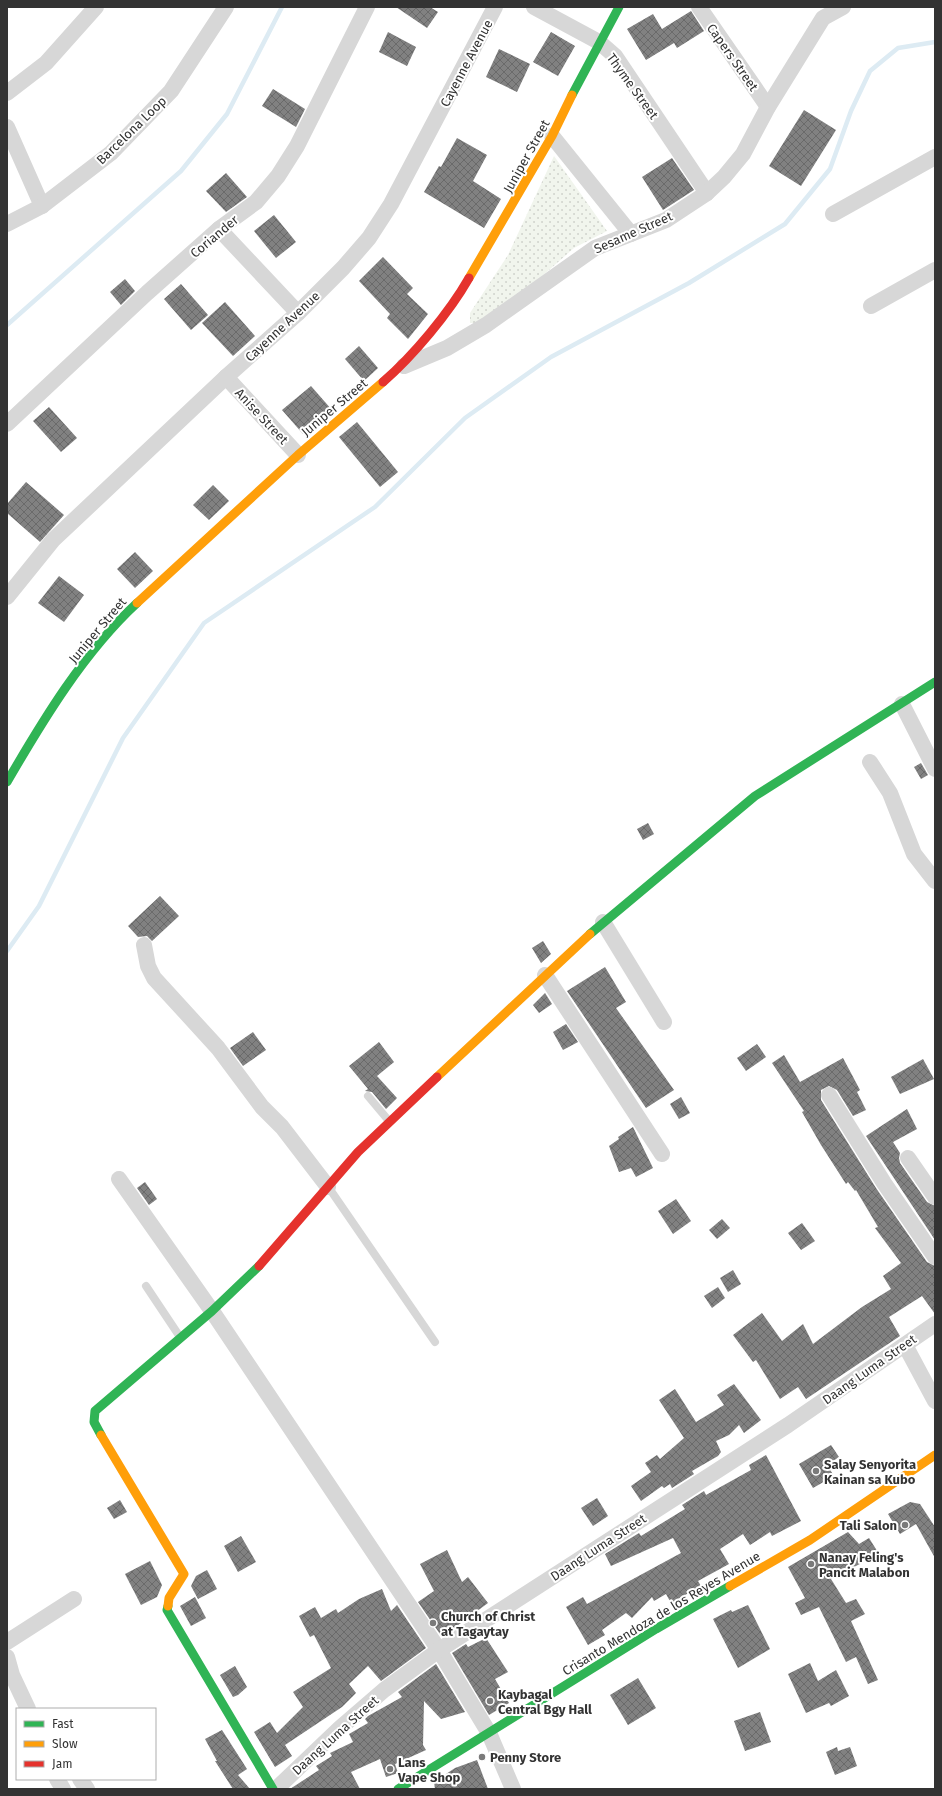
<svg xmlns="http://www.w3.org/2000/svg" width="942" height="1796" viewBox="0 0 942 1796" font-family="'Fira Sans',sans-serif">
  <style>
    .grass { fill: url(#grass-dots) }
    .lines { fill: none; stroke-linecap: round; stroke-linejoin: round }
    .stream { stroke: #ddebf3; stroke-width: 4.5 }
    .building { fill: url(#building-cross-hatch) }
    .lane { stroke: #d7d7d7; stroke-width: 8 }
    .street { stroke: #d7d7d7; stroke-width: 16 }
    .fast { stroke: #30b455; stroke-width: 9 }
    .slow { stroke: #ff9f0a; stroke-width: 9 }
    .jam { stroke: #e5322d; stroke-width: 9 }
    .poi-dot { fill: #7a7a7a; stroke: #fff; stroke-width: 1.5 }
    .labels { text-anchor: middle; stroke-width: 4; stroke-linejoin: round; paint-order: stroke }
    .street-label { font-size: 13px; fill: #333; stroke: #fff }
    .poi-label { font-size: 13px; font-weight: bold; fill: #333; stroke: #fff; text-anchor: start }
  </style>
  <defs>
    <pattern id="grass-dots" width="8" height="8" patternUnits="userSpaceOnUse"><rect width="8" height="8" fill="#f1f5ed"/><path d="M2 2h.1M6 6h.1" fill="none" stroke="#cfd2cc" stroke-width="1.8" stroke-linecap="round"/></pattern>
    <pattern id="building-cross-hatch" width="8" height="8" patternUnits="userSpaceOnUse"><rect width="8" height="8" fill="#818181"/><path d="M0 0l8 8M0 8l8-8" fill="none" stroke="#6a6a6a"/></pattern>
  </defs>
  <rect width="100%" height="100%" fill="#fff"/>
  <path class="grass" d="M554,156L607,231L574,248L532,285L480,323H470V313L508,255Z"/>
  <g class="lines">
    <g class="stream">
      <path d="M7,325L181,171L227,114L282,7"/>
      <path d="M7,951L39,906L123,738L204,623L375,507L465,418L551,357L689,283L785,224L830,169L851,111L870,71L898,48L935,42"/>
    </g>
  </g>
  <g class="building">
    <path d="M396,7H430L438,12L427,28Z"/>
    <path d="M691,11L704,31L677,48L674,43L646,60L627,29L653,14L662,29Z"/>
    <path d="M388,32L416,47L407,66L379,52Z"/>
    <path d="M551,32L575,46L558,76L533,62Z"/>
    <path d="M499,49L530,64L517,92L486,77Z"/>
    <path d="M273,89L305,109L296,127L262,106Z"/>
    <path d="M804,110L836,130L801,186L769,166Z"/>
    <path d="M457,138L487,155L473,181L501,199L484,228L424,192L439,166L441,167Z"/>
    <path d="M672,158L694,190L663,210L642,177Z"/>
    <path d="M226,173L247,197L226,212L206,191Z"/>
    <path d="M274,215L296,242L276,258L254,231Z"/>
    <path d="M383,257L413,288L407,294L428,314L408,339L387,318L390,314L359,281Z"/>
    <path d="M125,279L135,291L121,305L110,292Z"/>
    <path d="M181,284L208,315L191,330L164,299Z"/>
    <path d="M225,302L255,336L233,356L202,323Z"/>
    <path d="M359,346L378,368L364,381L345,359Z"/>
    <path d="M311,386L332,410L303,434L282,410Z"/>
    <path d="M49,407L77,438L61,452L33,421Z"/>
    <path d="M357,422L398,472L380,487L339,437Z"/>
    <path d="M26,482L64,515L40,542L7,513V504Z"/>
    <path d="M213,485L229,501L209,520L193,505Z"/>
    <path d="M135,552L153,571L135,588L117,569Z"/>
    <path d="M59,576L84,595L64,622L38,603Z"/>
    <path d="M921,763L928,775L921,779L914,767Z"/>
    <path d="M648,823L654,834L643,840L637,829Z"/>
    <path d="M160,896L179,916L152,941L147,936L138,937L128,926Z"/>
    <path d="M543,941L551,954L541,963L532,948Z"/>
    <path d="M605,967L626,1002L616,1008L674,1090L646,1108L567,991Z"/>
    <path d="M545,993L552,1004L539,1013L533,1005Z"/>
    <path d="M566,1024L578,1042L563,1050L553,1032Z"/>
    <path d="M253,1032L266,1050L243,1066L230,1048Z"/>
    <path d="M379,1042L394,1062L377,1076L397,1098L386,1109L372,1092L365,1091L368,1089L349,1066Z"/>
    <path d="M757,1044L766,1057L746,1071L737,1058Z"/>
    <path d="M784,1055L800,1082L843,1058L860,1090L857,1092L866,1110L853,1116L837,1090L829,1086L821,1090V1100L876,1188L927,1262L935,1266V1314L922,1296L889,1317L900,1336L806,1399L798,1387L780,1399L756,1360L753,1362L733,1335L762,1313L782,1341L803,1324L813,1344L862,1307L891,1289L883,1276L901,1263L875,1228L878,1227L856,1190L855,1191L848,1182L846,1184L821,1145L802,1112L804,1111L772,1063Z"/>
    <path d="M923,1059L934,1079L900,1094L891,1077Z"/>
    <path d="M681,1097L690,1113L679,1119L670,1104Z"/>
    <path d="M907,1109L917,1129L893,1142L900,1153L899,1158L900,1163L927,1202L935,1206V1240L866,1136Z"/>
    <path d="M633,1127L653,1168L636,1177L631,1168L619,1172L609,1146L619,1139L618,1137Z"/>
    <path d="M145,1182L157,1199L149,1205L137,1188Z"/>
    <path d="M676,1199L691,1221L673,1234L658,1211Z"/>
    <path d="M722,1219L730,1228L717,1239L709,1230Z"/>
    <path d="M802,1223L815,1241L801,1250L788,1233Z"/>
    <path d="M733,1270L741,1284L728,1292L720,1278Z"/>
    <path d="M718,1287L725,1298L712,1308L704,1296Z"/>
    <path d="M734,1384L761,1420L744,1433L739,1425L729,1435L716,1441L721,1452L718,1456L692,1471L694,1474L672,1488L670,1484L664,1488L662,1486L641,1501L631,1486L651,1472L645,1463L657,1455L660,1459L684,1438L659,1400L675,1389L696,1422L724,1405L717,1395Z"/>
    <path d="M831,1445L839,1457L827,1465L834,1476L813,1488L799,1464Z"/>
    <path d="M766,1455L801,1521L772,1536L770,1532L750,1545L743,1534L720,1549L729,1564L698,1581L701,1586L671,1603L666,1594L654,1601L652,1597L632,1618L626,1613L602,1630L605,1635L588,1645L566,1607L583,1597L587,1604L681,1553L673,1538L611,1566L605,1554L639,1533L641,1536L685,1509L682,1505L704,1491L706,1495L751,1470L749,1465Z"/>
    <path d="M597,1498L608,1516L593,1526L581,1508Z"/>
    <path d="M120,1500L127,1512L114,1519L107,1508Z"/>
    <path d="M910,1502L920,1504L935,1527V1558L916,1524L900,1534L888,1514Z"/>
    <path d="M848,1532L859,1544L869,1538L879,1554L831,1579L846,1603L856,1599L865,1614L851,1621L878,1680L868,1684L856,1657L846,1662L819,1607L801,1615L795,1603L805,1598L788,1567Z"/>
    <path d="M241,1536L256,1562L238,1572L224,1546Z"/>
    <path d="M447,1550L462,1582L468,1577L488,1603L442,1637L418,1602L434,1591L420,1564Z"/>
    <path d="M150,1561L162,1585L157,1597L141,1605L125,1574Z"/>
    <path d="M207,1570L217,1589L198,1599L191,1586L196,1576Z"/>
    <path d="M382,1589L391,1611L397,1605L426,1648L381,1681L368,1666L349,1684L356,1693L342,1707L285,1745L292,1756L275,1767L254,1732L270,1722L277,1733L303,1707L293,1692L331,1668L314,1635L310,1637L299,1616L315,1607L321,1618L336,1609L338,1613L359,1599Z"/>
    <path d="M195,1597L206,1618L191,1626L180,1606Z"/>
    <path d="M748,1605L770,1649L738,1668L713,1619L731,1610L732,1612Z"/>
    <path d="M486,1638L508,1672L495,1679L509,1703L489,1715L452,1653L466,1644L468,1647Z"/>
    <path d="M810,1663L818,1681L836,1670L849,1696L831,1706L829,1703L806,1713L788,1674Z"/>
    <path d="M436,1664L465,1712L441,1719L424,1701L423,1745L426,1750L395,1764L398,1773L386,1777L380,1759L351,1772L360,1789H290L319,1770L316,1766L332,1756L330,1753L353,1742L349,1734L368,1723L365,1719L368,1716L402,1697L398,1692Z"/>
    <path d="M235,1666L247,1687L238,1695L233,1697L220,1675Z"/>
    <path d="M638,1678L656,1708L628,1725L610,1695Z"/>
    <path d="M760,1712L771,1742L745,1751L734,1721Z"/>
    <path d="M222,1730L247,1769L238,1775L250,1789H233L215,1761H217L205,1739Z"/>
    <path d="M837,1747L838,1751L850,1747L857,1766L835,1775L826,1752Z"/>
    <path d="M477,1760L488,1789H435L434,1782L455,1768Z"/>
  </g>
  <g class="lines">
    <g class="lane">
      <path d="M368,1096L389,1121"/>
      <path d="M329,1188L435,1342"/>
      <path d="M146,1286L180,1337"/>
    </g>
    <g class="street">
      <path d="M534,7L599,42L615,56L707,193"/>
      <path d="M699,7L768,107"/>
      <path d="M7,93L46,63L96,7"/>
      <path d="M7,127L42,206"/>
      <path d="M552,136L631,234"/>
      <path d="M833,214L935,157"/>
      <path d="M7,224L42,206L111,153L171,91L226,7"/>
      <path d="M219,229L298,313"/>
      <path d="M871,306L935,270"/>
      <path d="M404,366L447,348L486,325L595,248L666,220L707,193L724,177L743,154L768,107L823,18L843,7"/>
      <path d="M226,377L298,455"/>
      <path d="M7,424L147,293L219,229L256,202L278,176L297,146L367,7"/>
      <path d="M7,597L53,540L226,377L298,313L343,268L369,238L391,204L495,7"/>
      <path d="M902,704L935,769"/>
      <path d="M870,762L890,793L914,854L935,881"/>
      <path d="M603,922L664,1022"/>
      <path d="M144,945L148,966L154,978L218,1048L262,1107L282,1127L328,1187"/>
      <path d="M545,975L662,1154"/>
      <path d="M829,1095L884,1183L935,1257"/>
      <path d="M908,1158L935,1197"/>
      <path d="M119,1179L212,1311L439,1650L489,1733L513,1789"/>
      <path d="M905,1345L935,1401"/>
      <path d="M7,1642L74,1599"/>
      <path d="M7,1657L12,1675L28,1709"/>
      <path d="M57,1779L63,1789"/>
      <path d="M80,1779L87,1789"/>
      <path d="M276,1789L340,1728L384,1690L439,1650L788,1425L935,1324"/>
    </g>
    <g class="fast">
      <path d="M572,95L619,7"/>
      <path d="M7,782C43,720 84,652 137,603"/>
      <path d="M590,934L755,796L935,682"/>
      <path d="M101,1435L94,1422L95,1411L212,1311L259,1266"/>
      <path d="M168,1606L167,1610L273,1789"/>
      <path d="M398,1789L656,1629L730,1586"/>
    </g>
    <g class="slow">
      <path d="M469,278L552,136L572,95"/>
      <path d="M137,603L298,455L383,382"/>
      <path d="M437,1077L590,934"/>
      <path d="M101,1435L184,1574L169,1598L168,1606"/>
      <path d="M730,1586L810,1540L935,1455"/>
    </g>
    <g class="jam">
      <path d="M383,382C413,356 449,313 469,278"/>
      <path d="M259,1266L358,1152L437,1077"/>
    </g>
  </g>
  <g class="poi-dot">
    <circle cx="816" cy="1471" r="4"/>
    <circle cx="905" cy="1525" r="4"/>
    <circle cx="811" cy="1564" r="4"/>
    <circle cx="433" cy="1623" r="4"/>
    <circle cx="490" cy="1701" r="4"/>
    <circle cx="482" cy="1757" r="4"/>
    <circle cx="390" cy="1769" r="4"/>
  </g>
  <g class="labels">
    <g class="street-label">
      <text transform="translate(733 57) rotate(55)" y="5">Capers Street</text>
      <text transform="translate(466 63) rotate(-62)" y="5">Cayenne Avenue</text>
      <text transform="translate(633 86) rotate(54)" y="5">Thyme Street</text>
      <text transform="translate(131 130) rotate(-44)" y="5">Barcelona Loop</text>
      <text transform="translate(526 156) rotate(-61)" y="5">Juniper Street</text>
      <text transform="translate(633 232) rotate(-24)" y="5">Sesame Street</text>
      <text transform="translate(214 236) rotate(-40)" y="5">Coriander</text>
      <text transform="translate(282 326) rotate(-43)" y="5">Cayenne Avenue</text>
      <text transform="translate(334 407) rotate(-40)" y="5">Juniper Street</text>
      <text transform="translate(262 416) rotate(47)" y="5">Anise Street</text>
      <text transform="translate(97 630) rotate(-50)" y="5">Juniper Street</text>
      <text transform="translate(869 1369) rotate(-35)" y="5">Daang Luma Street</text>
      <text transform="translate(598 1547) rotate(-33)" y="5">Daang Luma Street</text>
      <text transform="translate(661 1613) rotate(-31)" y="5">Crisanto Mendoza de los Reyes Avenue</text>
      <text transform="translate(335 1735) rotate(-42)" y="5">Daang Luma Street</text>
    </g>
    <g class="poi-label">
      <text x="824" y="1469">Salay Senyorita<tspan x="824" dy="15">Kainan sa Kubo</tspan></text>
      <text x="897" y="1530" text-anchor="end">Tali Salon</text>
      <text x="819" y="1562">Nanay Feling's<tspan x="819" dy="15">Pancit Malabon</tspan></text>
      <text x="441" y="1621">Church of Christ<tspan x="441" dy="15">at Tagaytay</tspan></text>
      <text x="498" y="1699">Kaybagal<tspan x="498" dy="15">Central Bgy Hall</tspan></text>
      <text x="490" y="1762">Penny Store</text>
      <text x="398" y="1767">Lans<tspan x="398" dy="15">Vape Shop</tspan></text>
    </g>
  </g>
  <rect width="942" height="1796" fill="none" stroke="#333333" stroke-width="16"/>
  <rect x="16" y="1708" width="140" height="72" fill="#ffffff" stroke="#adadad"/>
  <rect x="24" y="1721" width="20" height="6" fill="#30b455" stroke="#adadad"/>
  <text x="52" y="1728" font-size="12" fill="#333333">Fast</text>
  <rect x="24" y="1741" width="20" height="6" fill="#ff9f0a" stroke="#adadad"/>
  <text x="52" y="1748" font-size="12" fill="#333333">Slow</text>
  <rect x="24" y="1761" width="20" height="6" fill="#e5322d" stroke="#adadad"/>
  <text x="52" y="1768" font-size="12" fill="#333333">Jam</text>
</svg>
